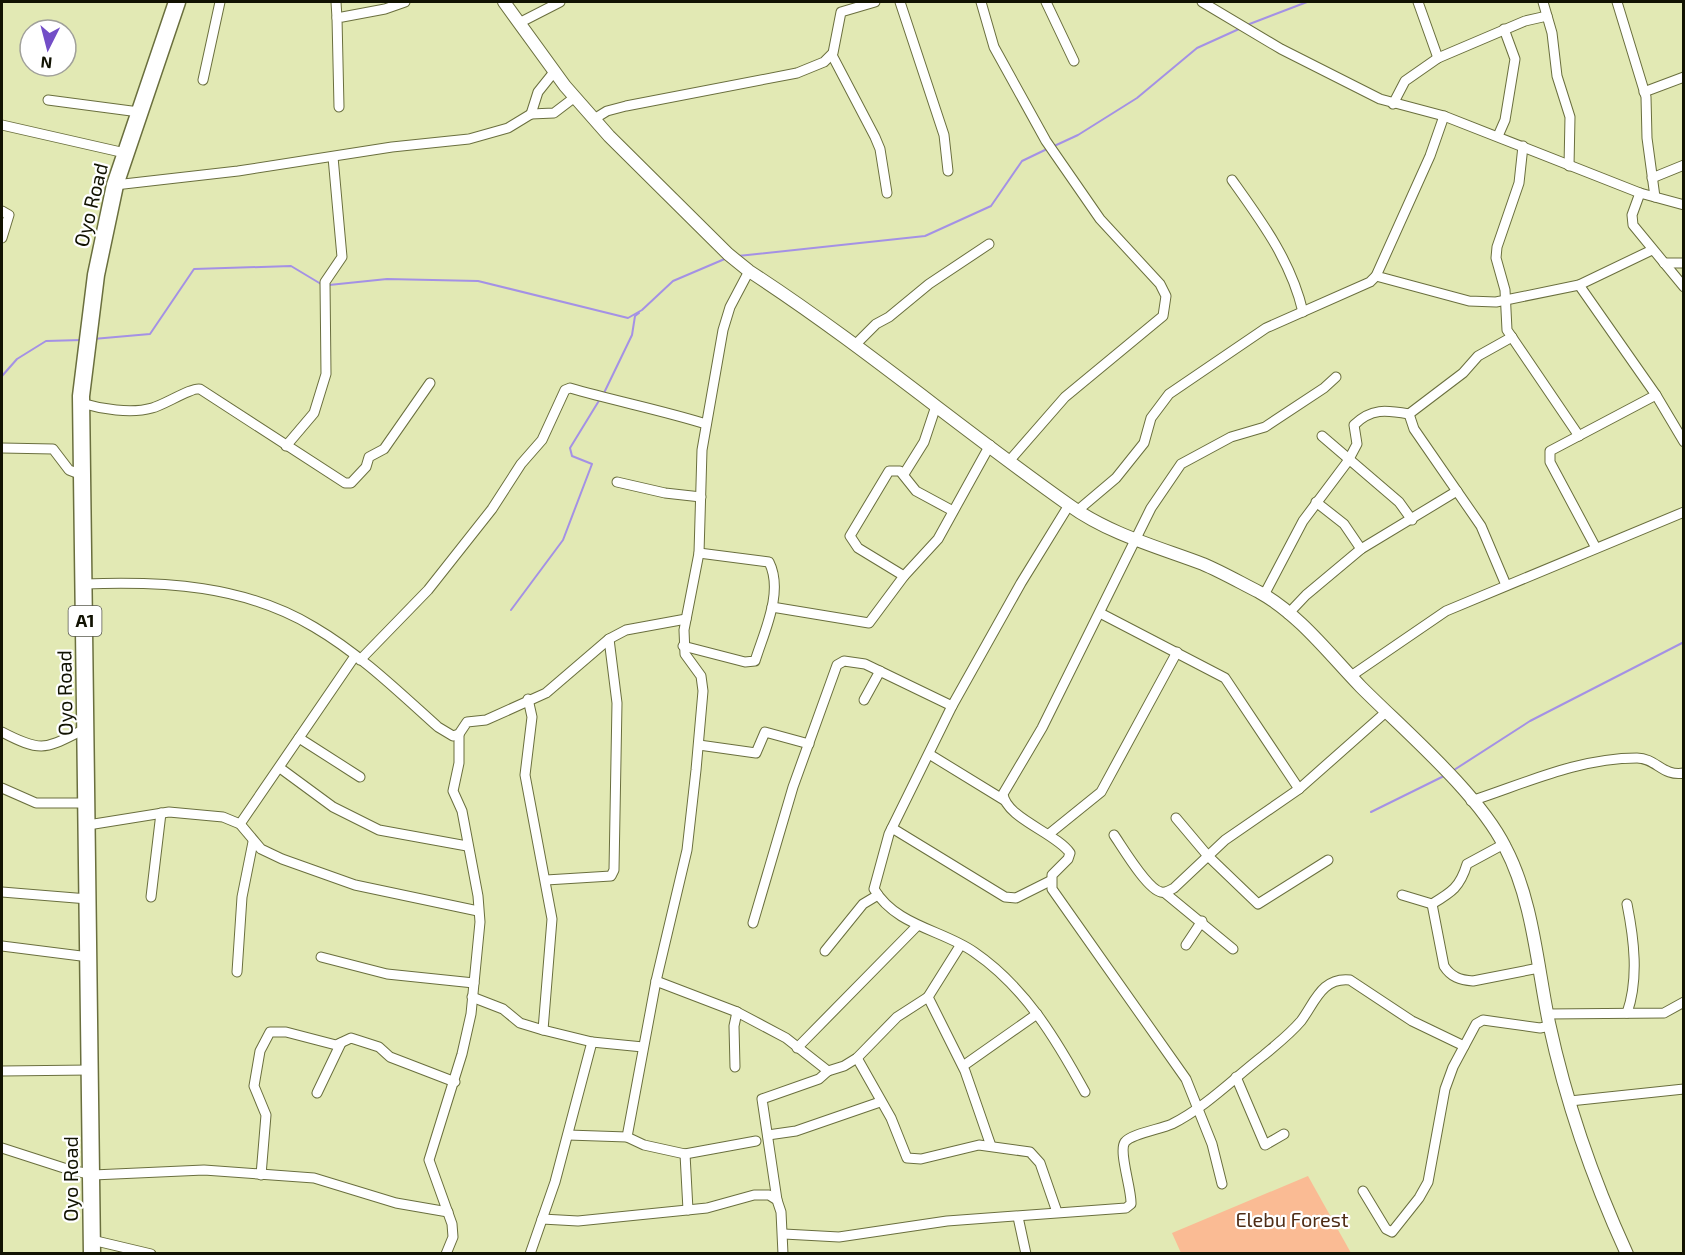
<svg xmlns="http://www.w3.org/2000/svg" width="1685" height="1255" viewBox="0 0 1685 1255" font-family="'Exo 2',sans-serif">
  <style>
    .green { fill: #fabb94 }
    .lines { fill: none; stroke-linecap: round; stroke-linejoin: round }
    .stream { stroke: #a491e5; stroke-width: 2 }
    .street-casing { stroke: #6a6f3e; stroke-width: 11 }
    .secondary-casing { stroke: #6a6f3e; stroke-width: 14 }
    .highway-casing { stroke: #6a6f3e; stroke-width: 19 }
    .street { stroke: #fff; stroke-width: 9 }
    .secondary { stroke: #fff; stroke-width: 12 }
    .highway { stroke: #fff; stroke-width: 16 }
    .labels { text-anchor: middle; stroke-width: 4.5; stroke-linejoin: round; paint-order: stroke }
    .shield { fill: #fff; stroke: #58594e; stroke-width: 1.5 }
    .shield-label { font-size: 18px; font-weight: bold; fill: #111202 }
    .street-label { font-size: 20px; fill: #111202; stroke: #fff }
    .park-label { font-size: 20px; fill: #4e2c15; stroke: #fff }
  </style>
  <rect width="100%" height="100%" fill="#e2e9b4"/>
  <path class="green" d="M1308,1176L1351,1253H1181L1172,1233Z"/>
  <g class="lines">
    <g class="stream">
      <path d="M1247,25L1307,2"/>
      <path d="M1052,147L1078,135L1137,98L1197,48L1239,29"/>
      <path d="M738,256L925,236L991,206L1022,161L1047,149"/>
      <path d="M329,285L387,279L478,281L628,318L642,310L673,281L727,258"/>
      <path d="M93,339L150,334L194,269L291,266L321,284"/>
      <path d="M2,376L17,359L46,341L82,340"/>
      <path d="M603,395L632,335L635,316L639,313"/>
      <path d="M511,610L563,540L592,464L572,456L570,448L600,399"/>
      <path d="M1454,770L1530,721L1684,642"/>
      <path d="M1371,812L1446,775"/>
    </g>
    <g class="street-casing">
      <g id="street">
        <path d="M336,2L337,18"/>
        <path d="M900,2L944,135L948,171"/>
        <path d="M981,2L994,47L1046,141L1100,219L1160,284L1166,296L1163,316L1065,397L1010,460"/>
        <path d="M1046,2L1074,61"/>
        <path d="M1202,2L1281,49L1380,99L1444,116L1640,193L1684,205"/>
        <path d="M1418,2L1438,58"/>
        <path d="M1543,2L1552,33L1557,76L1570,117L1569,166"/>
        <path d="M1617,2L1646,97L1647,138L1655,197"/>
        <path d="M519,23L560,2"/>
        <path d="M832,55L875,137L880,149L887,193"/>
        <path d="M203,80L220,2"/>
        <path d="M1644,92L1684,77"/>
        <path d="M48,100L139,112"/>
        <path d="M1393,104L1405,81L1438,58L1525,21L1547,16"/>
        <path d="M339,107L337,18L385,9L405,2"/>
        <path d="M531,114L538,92L554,72"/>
        <path d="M594,119L607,111L626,106L797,73L824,62L833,53L841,12L875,2"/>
        <path d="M2,125L125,153"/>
        <path d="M1498,136L1505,120L1515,59L1504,29"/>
        <path d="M1523,146L1519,183L1497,247L1496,258L1505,290L1507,330L1579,436"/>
        <path d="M1652,178L1684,165"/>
        <path d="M1232,180C1262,222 1291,261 1303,312"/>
        <path d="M115,185L238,171L392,147L469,139L508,128L531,114L554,113L575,97"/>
        <path d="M1640,193L1632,215L1633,225L1684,287"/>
        <path d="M2,211L9,215L2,238"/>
        <path d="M1664,263H1684"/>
        <path d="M1376,276L1469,301L1496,302L1579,285L1652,250"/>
        <path d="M1579,285L1656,395L1684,442"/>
        <path d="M855,345L876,324L889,317L929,284L989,244"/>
        <path d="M81,403C101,409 131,414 152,408C164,405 192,387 200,389L345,483H351L366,467L369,457L384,449L430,383"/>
        <path d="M1409,414L1414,429L1481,526L1506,585"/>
        <path d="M1409,414L1463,373L1478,356L1512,337"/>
        <path d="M1322,436L1399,502L1412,520"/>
        <path d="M286,446L314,413L326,374L325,282L342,257L333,157"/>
        <path d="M2,448L53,449L69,470L82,475"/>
        <path d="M904,474L924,442L936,406"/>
        <path d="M617,482L665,493L701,497"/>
        <path d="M1316,502L1344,524L1361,549"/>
        <path d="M1069,505L1021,583L952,706L889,834L874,889C896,926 943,930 974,952C1025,987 1056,1039 1085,1092"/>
        <path d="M1077,511L1116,478L1144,443L1151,418L1169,394L1266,328L1370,282L1376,276L1430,156L1444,116"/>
        <path d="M1596,548L1550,462V451L1656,395"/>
        <path d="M904,576L858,548L850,536L889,471H900L916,491L953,511"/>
        <path d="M85,584C164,581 244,585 314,627C360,654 399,692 438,727L453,736L459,734L467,722L486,720L546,693L609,639L626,630L686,619"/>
        <path d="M1264,595L1303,521L1348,461L1357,444L1354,425C1371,408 1386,410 1409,414"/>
        <path d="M772,607L869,623L904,576L938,539L990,445"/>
        <path d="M1100,613L1225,678L1299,789"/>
        <path d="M1288,614L1306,595L1361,549L1457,491"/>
        <path d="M683,646L745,662L755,661C764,632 784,592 769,562L699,553"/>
        <path d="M360,660L428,590L492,509L521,464L542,440L565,390L570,388C615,401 661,410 706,424"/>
        <path d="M1351,676L1446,611L1684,512"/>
        <path d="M528,699L532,717L525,775L552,919L543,1030"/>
        <path d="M864,700L880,671"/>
        <path d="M2,732C44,754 46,748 87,728"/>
        <path d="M299,738L360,777"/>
        <path d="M699,745L756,753L765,732L809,744"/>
        <path d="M929,754L1004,800"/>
        <path d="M280,768L333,807L379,830L467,846"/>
        <path d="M2,788L36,803H88"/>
        <path d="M1471,801C1526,783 1579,758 1637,758C1656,758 1663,777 1684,773"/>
        <path d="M1176,818L1208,856L1258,904L1328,860"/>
        <path d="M240,824L355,656"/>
        <path d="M88,825L169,812L223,817L240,824L261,849L282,859L355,885L478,911"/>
        <path d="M892,828L1005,897L1016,898L1050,881"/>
        <path d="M1049,834L1101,792L1177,652"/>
        <path d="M1114,835C1123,848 1147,889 1161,892C1166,893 1169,891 1174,888L1225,840L1299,789L1386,712"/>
        <path d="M546,880L611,876L614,870L617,703L609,639"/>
        <path d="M2,892L88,899"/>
        <path d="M1165,893L1233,949"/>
        <path d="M1402,895L1432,904C1452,892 1460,887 1467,864L1504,844"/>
        <path d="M151,897L161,813"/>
        <path d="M1432,904L1444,966C1451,977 1460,980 1473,981L1539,968"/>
        <path d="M1627,904C1634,939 1639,979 1627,1013"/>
        <path d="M753,923L793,787L837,665L844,661L865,664L952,706"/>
        <path d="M1186,945L1202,921"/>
        <path d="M2,946L89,957"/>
        <path d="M960,946L928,997L965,1071L991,1146"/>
        <path d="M825,951L863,904L878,895"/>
        <path d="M321,957L387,974L474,983"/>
        <path d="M237,972L242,897L253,842"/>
        <path d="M656,981L737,1012L786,1038L828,1071"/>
        <path d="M472,997L503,1009L520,1023L543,1030L592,1042L643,1047"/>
        <path d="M1547,1014L1664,1013L1684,1002"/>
        <path d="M797,1048L917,926"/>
        <path d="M857,1058L891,1118L907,1158L921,1159L979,1145L1030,1152L1040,1163L1057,1212"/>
        <path d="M963,1066L1037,1014"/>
        <path d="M735,1067L734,1026L737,1012"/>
        <path d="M2,1071L90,1070"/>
        <path d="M1236,1077L1265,1145L1284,1134"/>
        <path d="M317,1093L341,1043"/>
        <path d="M1570,1101L1684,1089"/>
        <path d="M568,1135L627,1137L644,1145L685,1154L756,1141"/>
        <path d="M768,1135L796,1131L880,1102"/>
        <path d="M627,1137L656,981L687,850L696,770L703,691L701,676L685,654L684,630L699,553L702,450L723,330L730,307L749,271"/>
        <path d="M2,1148L67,1169L93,1175L204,1170L314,1178L396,1203L448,1212"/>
        <path d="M685,1154L688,1210"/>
        <path d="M261,1175L266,1115L254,1086L260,1051L270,1032H286L336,1045L351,1038L379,1047L390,1057L455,1082"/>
        <path d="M1222,1184L1212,1144L1186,1079L1052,889V875L1068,859L1070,853C1056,833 1006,818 1003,794L1042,728L1151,508L1181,464L1231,437L1265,427L1324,388L1336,377"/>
        <path d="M1363,1191L1386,1229L1392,1232L1419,1198L1428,1182L1445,1089L1453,1067L1476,1024L1483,1020L1540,1028L1550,1026"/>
        <path d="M777,1200L762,1099L819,1079L828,1071L844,1066L857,1058L897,1017L928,997"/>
        <path d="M1018,1217L1026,1254"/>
        <path d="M542,1219L578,1221L707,1208L754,1195H769L777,1200L781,1212L783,1254"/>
        <path d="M784,1234L839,1237L947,1221L1126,1208L1131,1204C1132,1190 1118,1151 1125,1142C1131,1134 1161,1129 1172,1124C1206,1107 1234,1078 1264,1055C1277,1044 1290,1034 1301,1021C1315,1002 1322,977 1350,980L1412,1021L1464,1046"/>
        <path d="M92,1240L151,1254"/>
        <path d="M446,1254L453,1237L452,1224L429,1160L462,1054L471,1014L480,922L478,896L462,811L453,791L459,763V734"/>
        <path d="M530,1254L555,1182L592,1042"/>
      </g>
    </g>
    <g class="secondary-casing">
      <path id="secondary" d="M504,2L565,86L609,136L728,254L749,271C860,343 961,429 1069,505C1109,534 1158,547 1203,564C1222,572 1241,583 1259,592C1299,614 1330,655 1361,687C1405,731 1478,793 1505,847C1533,900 1537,965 1549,1023C1566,1102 1593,1180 1627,1254"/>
    </g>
    <g class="highway-casing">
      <path id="highway" d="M92,1254L81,396L96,275L115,185L177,2"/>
    </g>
    <use href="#street" class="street"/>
    <use href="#secondary" class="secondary"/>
    <use href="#highway" class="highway"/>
  </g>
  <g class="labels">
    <rect class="shield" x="68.5" y="606" width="33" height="30" rx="4.5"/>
    <g class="shield-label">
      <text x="85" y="627">A1</text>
    </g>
    <g class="street-label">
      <text transform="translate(91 205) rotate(-76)" y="7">Oyo Road</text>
      <text transform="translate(65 693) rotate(-91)" y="7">Oyo Road</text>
      <text transform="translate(71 1179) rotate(-90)" y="7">Oyo Road</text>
    </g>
    <g class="park-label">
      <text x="1292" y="1227">Elebu Forest</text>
    </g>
  </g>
  <rect width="1685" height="1255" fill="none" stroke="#111202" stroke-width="6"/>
  <g transform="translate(48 48) rotate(186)"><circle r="28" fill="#ffffff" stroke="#a0a09a" stroke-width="1.5"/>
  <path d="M0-4.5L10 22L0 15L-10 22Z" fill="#734ec7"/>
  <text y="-9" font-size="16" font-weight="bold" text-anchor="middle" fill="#111202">N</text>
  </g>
</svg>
